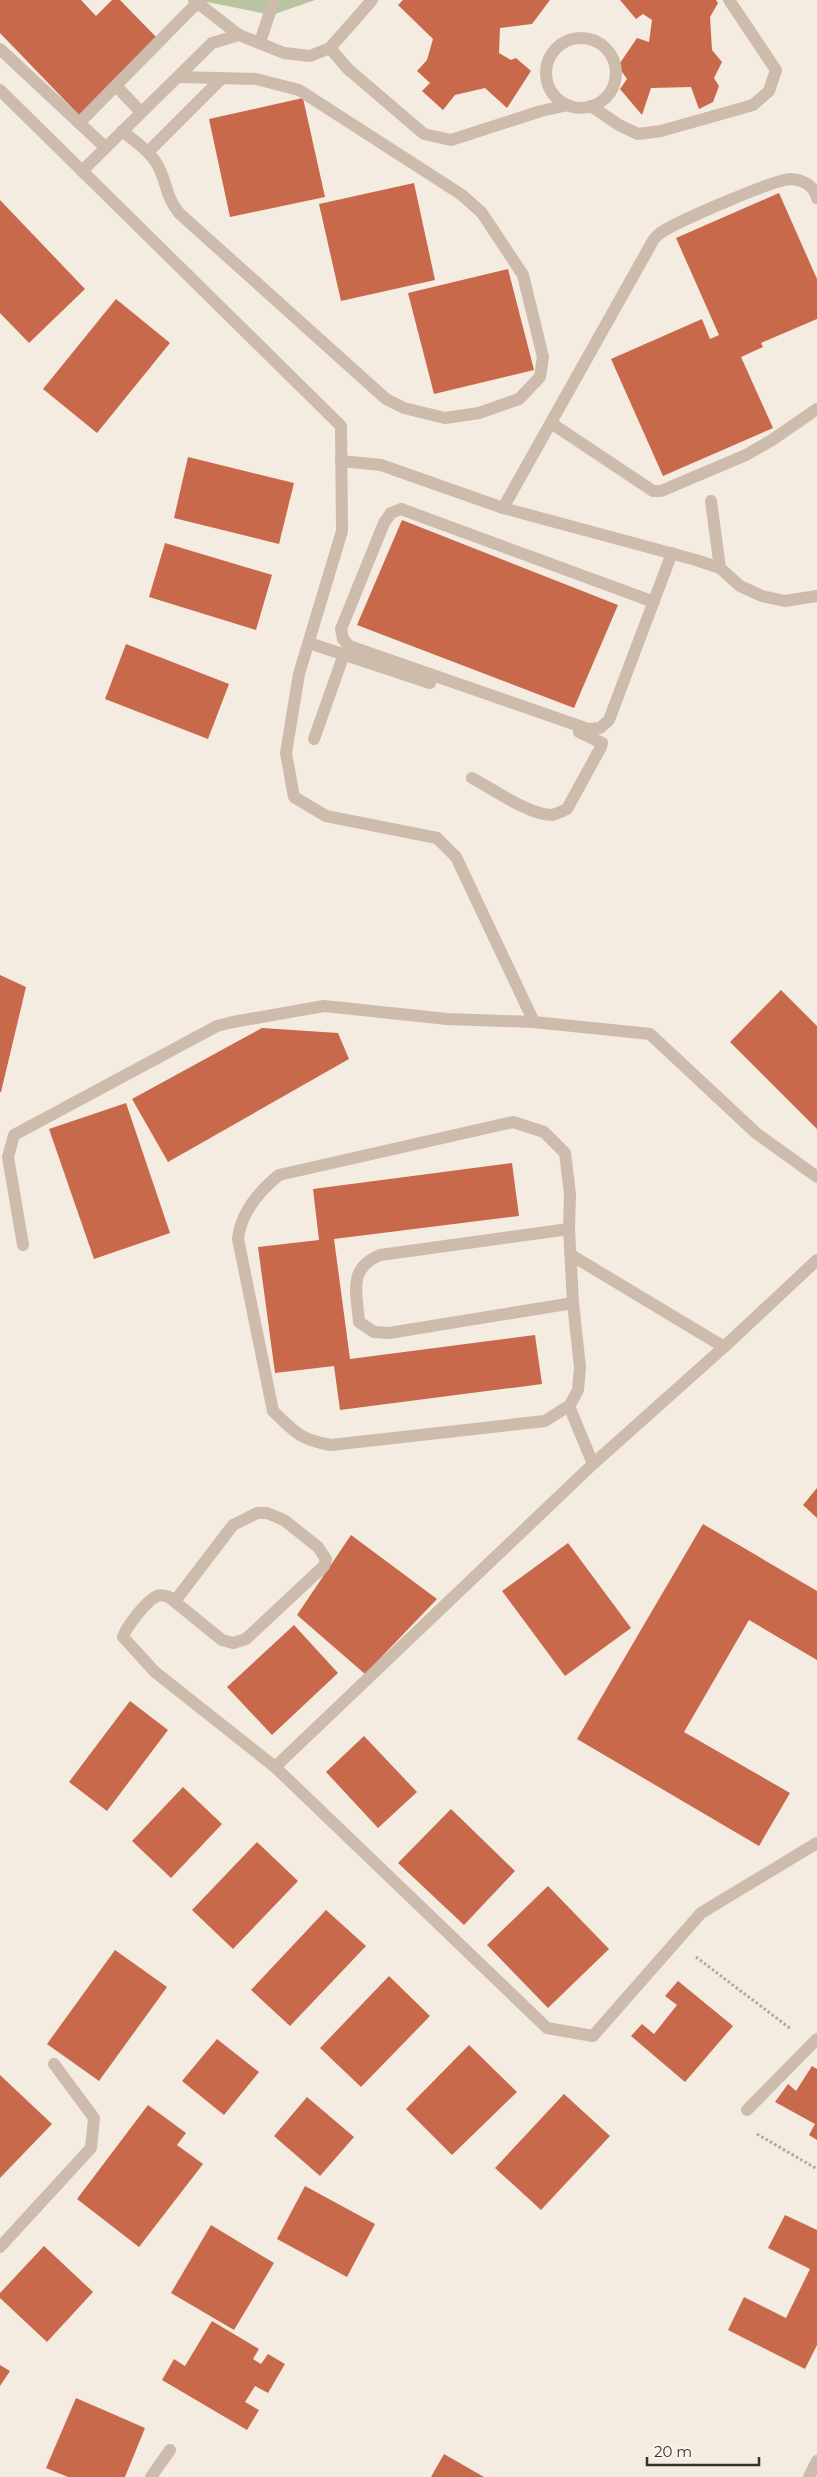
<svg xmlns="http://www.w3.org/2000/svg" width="817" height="2477" viewBox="0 0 817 2477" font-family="Montserrat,sans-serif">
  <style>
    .green { fill: #b8c4a0 }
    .building { fill: #c8694b }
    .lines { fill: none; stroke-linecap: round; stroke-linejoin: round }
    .path { stroke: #b9a596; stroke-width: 3; stroke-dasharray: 2.5 2.5; stroke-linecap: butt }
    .minor { stroke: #cdbbac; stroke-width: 12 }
  </style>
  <rect width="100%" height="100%" fill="#f4ebe1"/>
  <path class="green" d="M197,0H315L272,15Z"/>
  <g class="building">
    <path d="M0,0H81L96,16L112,0H120L159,40L79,115L0,33Z"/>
    <path d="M403,0H550L532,24L500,28L499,53L511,60L516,58L531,71L507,108L485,88L455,95L443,110L422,91L430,83L417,71L427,60L433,39L398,5Z"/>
    <path d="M620,0H716L718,3L710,17L712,50L722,62L714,78L719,86L713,102L699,109L691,87L651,88L642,115L620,89L627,79L618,66L637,38L649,42L652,20L643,14L636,19Z"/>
    <path d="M303,98L325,197L230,217L209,119Z"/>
    <path d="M414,183L435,280L341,301L319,204Z"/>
    <path d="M779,193L817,279V319L761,343L763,347L741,357L773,428L663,476L611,359L702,319L710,339L719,335L676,238Z"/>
    <path d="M0,200L85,289L29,343L0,313Z"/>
    <path d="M508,269L534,370L434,394L408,293Z"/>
    <path d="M116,299L170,343L97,433L43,389Z"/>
    <path d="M188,457L294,483L279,544L174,518Z"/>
    <path d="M402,520L618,605L574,708L357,625Z"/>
    <path d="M165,543L272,575L256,630L149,597Z"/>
    <path d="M126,644L229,684L208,739L105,699Z"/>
    <path d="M0,975L26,987L1,1092H0Z"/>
    <path d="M781,990L817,1026V1129L730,1042Z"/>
    <path d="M262,1028L338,1033L349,1059L168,1162L132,1099Z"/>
    <path d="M126,1103L170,1233L94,1259L49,1129Z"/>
    <path d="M512,1163L519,1216L334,1239L350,1359L535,1335L542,1384L340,1410L334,1366L275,1373L258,1247L319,1240L313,1189Z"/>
    <path d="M817,1488V1518L803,1505Z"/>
    <path d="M703,1524L817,1591V1660L749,1620L684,1732L790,1793L759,1846L577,1739Z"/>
    <path d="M351,1535L437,1599L365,1674L297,1615Z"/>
    <path d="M568,1543L631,1628L565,1676L502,1591Z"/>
    <path d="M294,1625L338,1673L272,1735L227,1687Z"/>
    <path d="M130,1701L168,1730L107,1811L69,1782Z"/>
    <path d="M364,1736L417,1792L378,1828L326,1772Z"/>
    <path d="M183,1787L222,1824L171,1878L132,1841Z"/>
    <path d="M451,1809L515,1871L464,1925L398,1863Z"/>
    <path d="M257,1842L298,1881L233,1949L192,1910Z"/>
    <path d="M548,1886L609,1949L548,2008L487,1945Z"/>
    <path d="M326,1910L366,1946L290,2026L251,1990Z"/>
    <path d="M115,1950L167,1987L99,2081L47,2044Z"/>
    <path d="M389,1976L430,2016L361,2087L320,2048Z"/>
    <path d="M678,1981L733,2026L685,2082L631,2036L642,2024L654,2034L677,2005L665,1996Z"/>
    <path d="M217,2039L259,2072L224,2115L182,2081Z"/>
    <path d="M469,2045L517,2092L452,2155L406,2109Z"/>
    <path d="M812,2066L817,2069V2140L809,2135L815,2124L775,2102L788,2084L796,2091Z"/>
    <path d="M0,2075L52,2124L0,2178Z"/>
    <path d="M564,2094L610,2136L541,2210L495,2168Z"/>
    <path d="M307,2097L354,2137L320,2176L274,2136Z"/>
    <path d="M148,2105L186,2133L177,2145L203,2164L139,2247L77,2199Z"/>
    <path d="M305,2186L375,2224L347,2277L277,2239Z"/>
    <path d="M785,2215L817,2230V2345L805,2369L728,2330L744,2297L786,2318L810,2269L768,2248Z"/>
    <path d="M211,2225L274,2263L234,2330L171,2293Z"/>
    <path d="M44,2246L93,2292L47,2342L0,2298V2293Z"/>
    <path d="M212,2321L259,2349L253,2359L261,2364L268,2354L285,2364L268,2393L255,2386L245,2402L259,2410L247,2430L162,2380L174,2359L185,2366Z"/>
    <path d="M0,2365L10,2371L0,2386Z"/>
    <path d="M76,2398L145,2428L125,2477H68L46,2468Z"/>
    <path d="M444,2454L484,2477H431Z"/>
  </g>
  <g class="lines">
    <g class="path">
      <path d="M696,1957L791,2029"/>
      <path d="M757,2134L817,2169"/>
    </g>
    <g class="minor">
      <path d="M194,0L239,35"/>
      <circle cx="581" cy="73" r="35"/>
      <path d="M260,42L274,0"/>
      <path d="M330,48L372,0"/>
      <path d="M0,49L105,147"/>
      <path d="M116,86L141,112"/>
      <path d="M0,90L341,426L342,531L299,674L286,753L294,797L326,816L437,838L456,857L534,1022L650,1034L756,1133L817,1177"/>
      <path d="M591,106L619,125L638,134L661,131L753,105L769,91L776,70L729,0"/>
      <path d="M79,123L198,2"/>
      <path d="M122,131C136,142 153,153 160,170C168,188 166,196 179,213L386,399L404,408L445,418L479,413L519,399L540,377L543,357L523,275L482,213L462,195L299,90L256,79L178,77"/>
      <path d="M148,152L221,79"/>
      <path d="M82,171L212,43L239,35L284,53L310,56L330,48L348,69L424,134L451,140L541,111L568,105"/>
      <path d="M551,423L653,491H661L746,455L772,440L817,409"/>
      <path d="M341,461L381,465L503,508L696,560L720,568L740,586L762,596L785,601L817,596"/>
      <path d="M711,501L720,568"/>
      <path d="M503,508L650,246C652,242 655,237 659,234C673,223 775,179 791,179C804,180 814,186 817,198"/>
      <path d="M654,602L401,509L391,513L384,523L341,629L343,639L349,646L588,729L600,728L609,720L672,553"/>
      <path d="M309,643L430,683"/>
      <path d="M314,739L344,654"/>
      <path d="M472,778C493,789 529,815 552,815C558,814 562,811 567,809L601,747L602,743L579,732"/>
      <path d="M513,1122L544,1132L565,1153L570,1194L569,1229L573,1303L580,1367L578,1390L570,1405L545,1421L331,1445C301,1440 294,1432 273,1411L238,1239C241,1212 258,1192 279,1175Z"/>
      <path d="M569,1229L380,1255C347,1269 357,1293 359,1322L374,1332L389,1333L573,1303"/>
      <path d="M23,1245L8,1157L14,1135L217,1026L233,1022L324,1006L447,1019L534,1022"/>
      <path d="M571,1255L724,1347"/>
      <path d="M569,1406L593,1464"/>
      <path d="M175,1601L233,1525L257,1513H267L284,1520L318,1547L326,1559L324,1566L246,1639L233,1643L222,1640L169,1597C166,1596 161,1594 157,1596C146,1601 127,1626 123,1637L155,1672L275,1767L547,2028L593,2036L701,1913L817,1843"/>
      <path d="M275,1767L593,1464L724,1347L817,1260"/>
      <path d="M747,2110L817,2039"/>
      <path d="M0,2247L91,2148L94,2118L54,2064"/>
      <path d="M151,2477L170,2450"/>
      <path d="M809,2477L817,2461"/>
    </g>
  </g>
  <path d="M647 2457v8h112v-8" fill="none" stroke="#3b302b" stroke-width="2.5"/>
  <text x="654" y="2457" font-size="15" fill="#3b302b" stroke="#fbf5ee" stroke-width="4" paint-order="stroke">20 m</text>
</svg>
